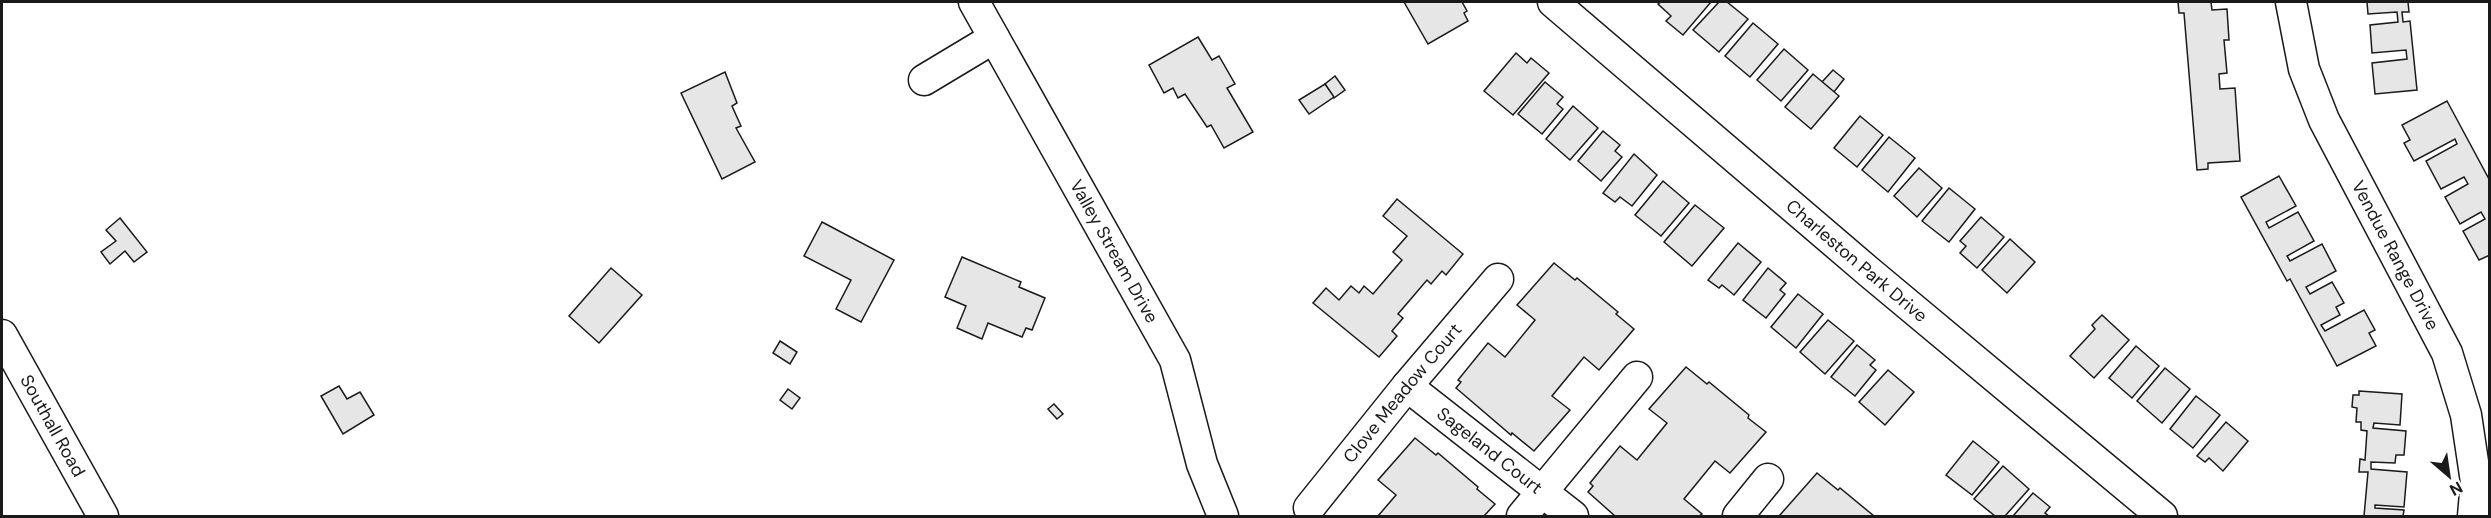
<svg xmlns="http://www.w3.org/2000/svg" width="2491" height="518" viewBox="0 0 2491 518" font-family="'DM Sans',sans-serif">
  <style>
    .building { fill: #e6e6e6; stroke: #1a1a1a; stroke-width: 1.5 }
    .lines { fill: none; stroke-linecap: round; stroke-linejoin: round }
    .minor-casing { stroke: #1a1a1a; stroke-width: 33 }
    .minor { stroke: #fff; stroke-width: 30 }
    .labels { text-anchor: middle; stroke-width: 4.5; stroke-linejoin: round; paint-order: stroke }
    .street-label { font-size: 18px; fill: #1a1a1a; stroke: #fff }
  </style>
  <rect width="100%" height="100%" fill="#fff"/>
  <g class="building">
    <path d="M1404,2H1462L1467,11L1464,13L1468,21L1428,44Z"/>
    <path d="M1661,2H1711L1683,35L1666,21L1671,16L1658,4Z"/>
    <path d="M1719,2H1727L1748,19L1719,52L1693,30Z"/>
    <path d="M2178,2H2211L2212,10L2227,9L2229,40H2224L2227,73L2219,74L2220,89L2235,88L2240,161L2208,163V169L2197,170L2184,13H2179Z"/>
    <path d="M2367,2H2408L2409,12H2402L2403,22L2410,21L2417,90L2375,94L2372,63L2407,59L2406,50L2372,53L2370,25L2398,22L2397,12L2368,14Z"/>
    <path d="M1753,23L1778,44L1750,77L1725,56Z"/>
    <path d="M1198,37L1212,60L1219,56L1235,84L1227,88L1253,132L1224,148L1211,125L1207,127L1185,94L1178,98L1173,88L1164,93L1149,65Z"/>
    <path d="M1784,49L1808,70L1781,101L1757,80Z"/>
    <path d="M1516,53L1527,63L1531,58L1549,73L1513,115L1484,91Z"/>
    <path d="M1833,70L1844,79L1834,92L1822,82Z"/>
    <path d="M725,72L737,103L732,106L741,126L736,128L755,162L722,179L681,93Z"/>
    <path d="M1813,74L1839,96L1811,129L1785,107Z"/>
    <path d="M1335,76L1345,90L1334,98L1325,84Z"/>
    <path d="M1545,82L1563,97L1557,104L1563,109L1542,134L1518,114Z"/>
    <path d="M1325,84L1334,97L1309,114L1299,100Z"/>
    <path d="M2447,101L2490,181V255L2479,260L2463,231L2485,219L2481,212L2460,224L2445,197L2468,184L2464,177L2441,189L2426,161L2457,144L2455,139L2414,161L2404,143L2410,140L2402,125Z"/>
    <path d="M1573,106L1598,128L1570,160L1546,139Z"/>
    <path d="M1860,116L1883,135L1857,167L1834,148Z"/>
    <path d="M1603,131L1620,145L1615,151L1622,157L1601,181L1578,161Z"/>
    <path d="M1889,137L1915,158L1888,192L1862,170Z"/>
    <path d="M1634,154L1657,175L1632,206L1620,197L1615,202L1603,193Z"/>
    <path d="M1919,168L1942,188L1917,217L1894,196Z"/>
    <path d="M2279,176L2296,206L2266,222L2269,228L2298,212L2314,241L2287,256L2290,261L2322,244L2336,271L2306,287L2310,294L2332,282L2344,303L2336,307L2340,315L2321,325L2325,331L2364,310L2375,330L2369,333L2376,346L2337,366L2290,279L2287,281L2241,197Z"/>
    <path d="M1663,181L1689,203L1661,236L1635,215Z"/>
    <path d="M1949,188L1975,209L1949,242L1922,221Z"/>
    <path d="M1397,199L1463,254L1446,275L1442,271L1431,284L1427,280L1398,314L1403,318L1392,331L1397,336L1379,357L1313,303L1326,288L1339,300L1351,286L1359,293L1364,286L1373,294L1402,260L1393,252L1407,236L1383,216Z"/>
    <path d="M1695,205L1724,228L1692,266L1664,242Z"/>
    <path d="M1981,217L2004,237L1977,268L1960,253L1966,246L1960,241Z"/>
    <path d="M120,218L147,252L134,262L125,251L110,264L101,252L116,241L106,230Z"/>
    <path d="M822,222L894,260L861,322L836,309L851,280L804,256Z"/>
    <path d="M2010,239L2035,262L2007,293L1982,270Z"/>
    <path d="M1738,243L1761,262L1734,295L1722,285L1719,288L1708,280Z"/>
    <path d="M962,257L1021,282L1019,287L1045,298L1032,330L1026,328L1022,337L988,323L982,339L957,328L966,306L945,297Z"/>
    <path d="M1554,263L1575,280L1577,278L1618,312L1616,314L1634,329L1599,370L1584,357L1552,396L1570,410L1534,451L1512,433L1511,435L1456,388L1461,382L1458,380L1488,343L1505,357L1535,320L1517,305Z"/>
    <path d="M611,268L642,295L599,343L569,316Z"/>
    <path d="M1768,268L1786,283L1780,290L1785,294L1766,318L1743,300Z"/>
    <path d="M1798,294L1823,314L1796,348L1771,327Z"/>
    <path d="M2102,315L2129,340L2094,378L2070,356L2095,329L2092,325Z"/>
    <path d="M1828,320L1854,341L1825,374L1800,352Z"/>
    <path d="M780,341L797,352L790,364L773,353Z"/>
    <path d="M1857,345L1875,360L1870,365L1876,370L1855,396L1831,377Z"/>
    <path d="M2136,346L2159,366L2132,398L2109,378Z"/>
    <path d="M1686,367L1707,384L1709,382L1749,415L1748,418L1766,432L1730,473L1715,461L1684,499L1702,514L1699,516H1615L1588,492L1593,486L1590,483L1620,446L1637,460L1667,423L1649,409Z"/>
    <path d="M2165,368L2190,389L2162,423L2137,401Z"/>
    <path d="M1888,370L1914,392L1885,425L1859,402Z"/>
    <path d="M339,386L347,399L360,392L374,415L343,434L321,396Z"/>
    <path d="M788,389L800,398L792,409L780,400Z"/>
    <path d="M2359,391L2402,394L2400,425L2374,423L2373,428L2406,431L2404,455H2396L2395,463L2371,462V469L2407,472L2404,507L2375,505V508L2404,510L2403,516H2364L2368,472H2359L2360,459L2365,460L2367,431L2361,430V422H2356L2357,408L2352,407L2353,395H2359Z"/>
    <path d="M2196,396L2220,415L2193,448L2170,429Z"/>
    <path d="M1054,404L1063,414L1057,419L1048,409Z"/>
    <path d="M2226,422L2248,441L2223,471L2209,458L2205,462L2197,456Z"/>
    <path d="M1415,438L1436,455L1438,453L1478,487L1477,489L1495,504L1484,516H1378L1396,495L1378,480Z"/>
    <path d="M1973,441L1999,462L1972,495L1946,475Z"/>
    <path d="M2003,466L2029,489L2005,516H1995L1974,499Z"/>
    <path d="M1817,473L1838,490L1840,488L1874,516H1781L1780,515Z"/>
    <path d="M2033,493L2050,507L2045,513L2049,516H2013Z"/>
  </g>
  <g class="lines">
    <g class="minor-casing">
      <g id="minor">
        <path id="s1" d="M974,2L1175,360L1202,464L1223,516"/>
        <path id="s2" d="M1553,2L1869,272L2162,516"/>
        <path id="s3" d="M2291,2L2304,69L2324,120L2447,353L2466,415L2476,482L2473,516"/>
        <path d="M924,80L994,38"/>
        <path id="s4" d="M2,335L103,516"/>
        <path id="s5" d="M1407,386L1573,516"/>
        <path id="s6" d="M1309,508L1407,386L1498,279"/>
        <path d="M1522,516L1637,377"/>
        <path d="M1738,516L1768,479"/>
      </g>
    </g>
    <use href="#minor" class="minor"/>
  </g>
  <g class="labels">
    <g class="street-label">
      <text dy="6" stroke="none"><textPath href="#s1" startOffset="286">Valley Stream Drive</textPath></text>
      <text dy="6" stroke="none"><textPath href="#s3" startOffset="276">Vendue Range Drive</textPath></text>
      <text dy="6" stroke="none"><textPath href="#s2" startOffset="399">Charleston Park Drive</textPath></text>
      <text dy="6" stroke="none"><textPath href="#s6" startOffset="148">Clove Meadow Court</textPath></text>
      <text dy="6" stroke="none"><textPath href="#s4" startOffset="104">Southall Road</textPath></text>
      <text dy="6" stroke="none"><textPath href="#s5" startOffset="105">Sageland Court</textPath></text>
    </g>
  </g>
  <rect width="2491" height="518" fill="none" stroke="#1a1a1a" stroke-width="6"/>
  <g transform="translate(2449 476) rotate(151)" stroke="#ffffff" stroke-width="4.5" paint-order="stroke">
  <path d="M0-4.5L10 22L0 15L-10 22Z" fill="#1a1a1a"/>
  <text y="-9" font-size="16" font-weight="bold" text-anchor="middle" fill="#1a1a1a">N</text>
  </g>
</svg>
